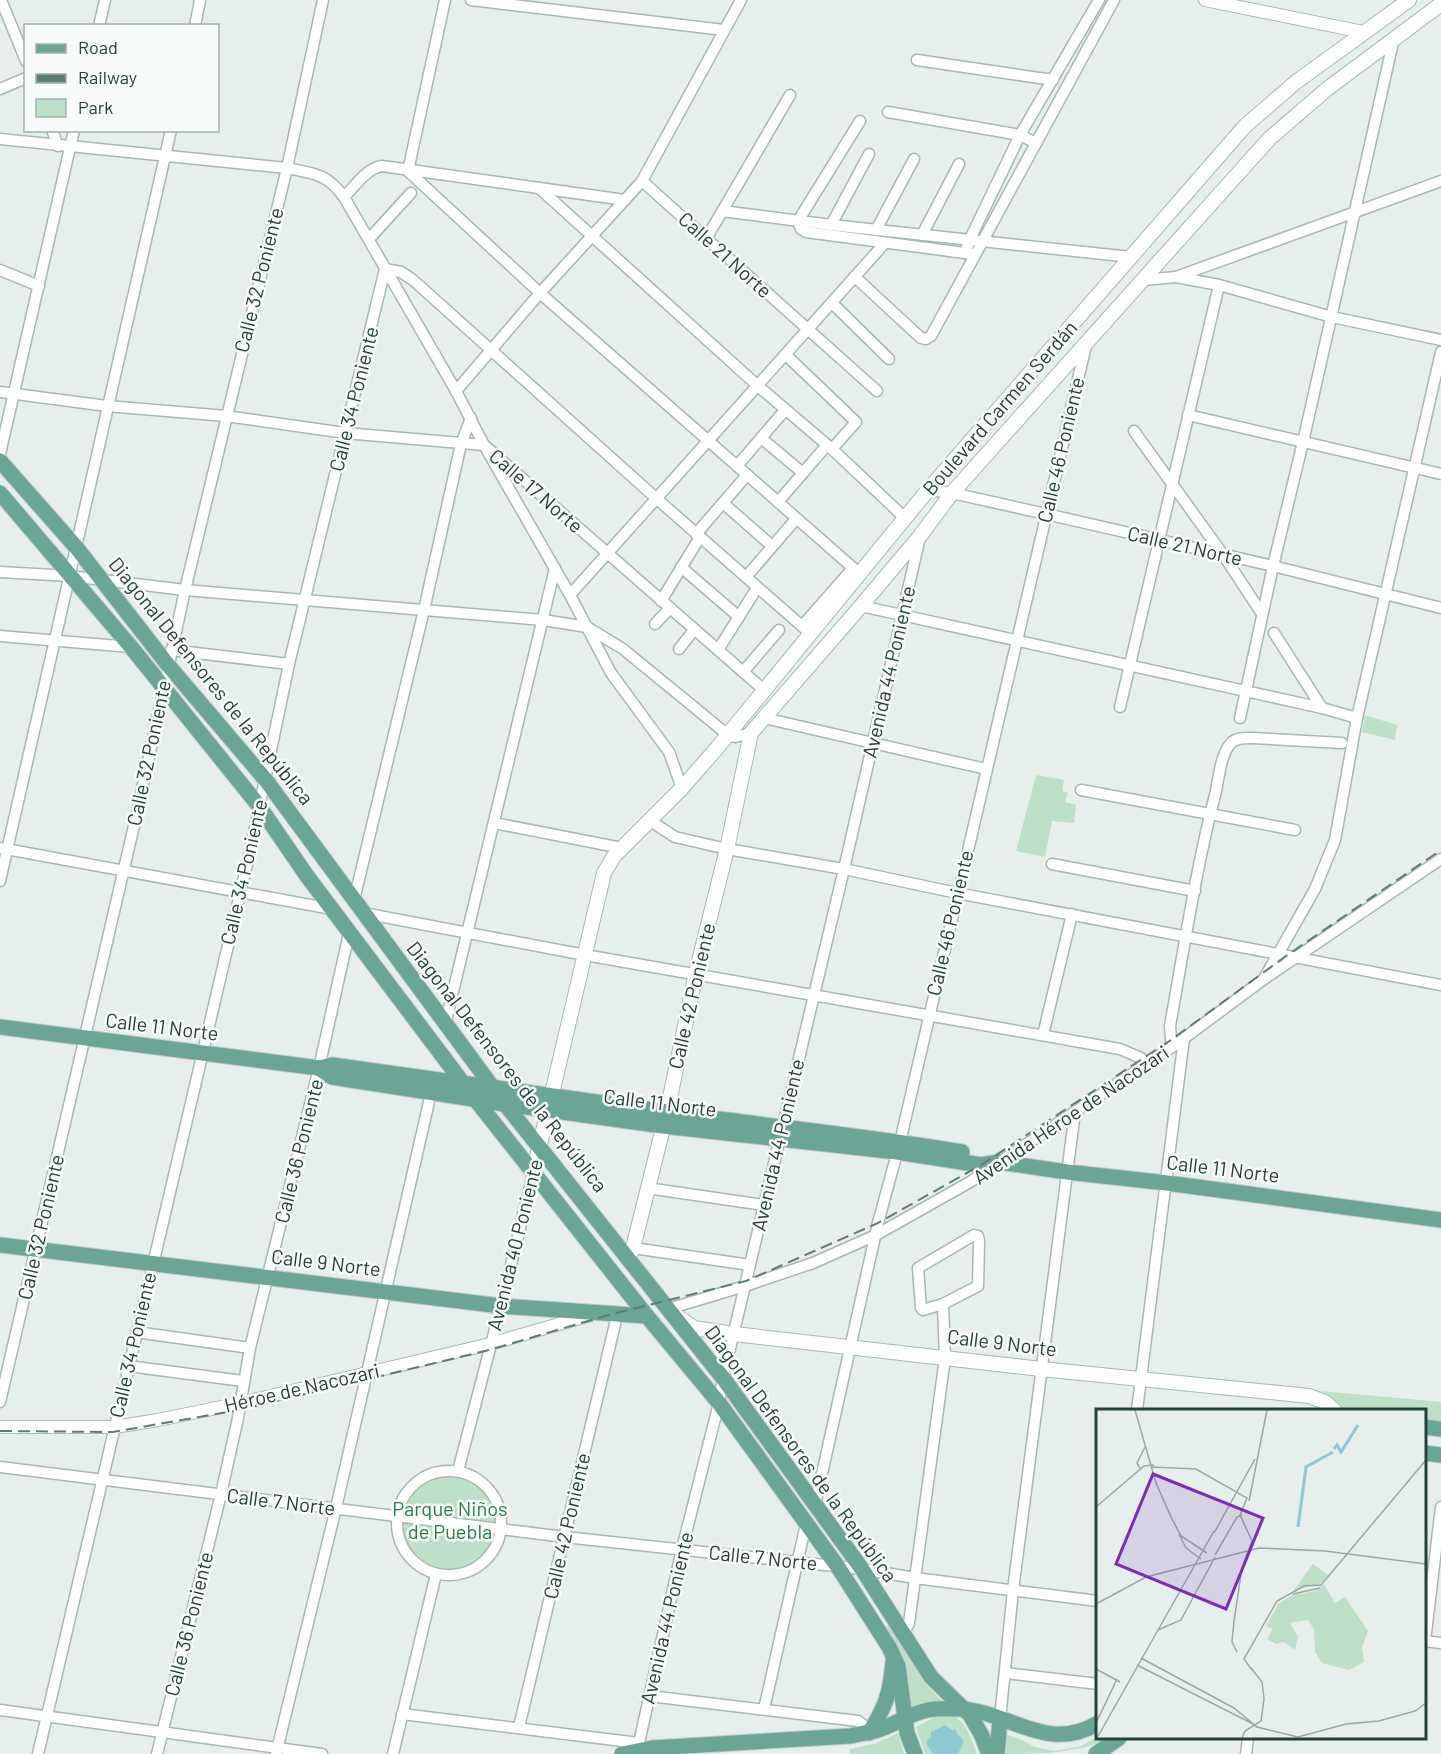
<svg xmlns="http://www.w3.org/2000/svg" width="1441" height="1754" viewBox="0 0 1441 1754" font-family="Barlow,sans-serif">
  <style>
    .green { fill: #bfe0c8 }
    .water { fill: #8ec9d4 }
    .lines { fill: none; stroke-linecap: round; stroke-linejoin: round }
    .minor-casing { stroke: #a8b8b2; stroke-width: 13 }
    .tertiary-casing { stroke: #a8b8b2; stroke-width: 14 }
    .secondary-casing { stroke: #a4bbb3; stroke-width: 16 }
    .primary-casing { stroke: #c2cac8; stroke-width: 17 }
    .minor { stroke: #fff; stroke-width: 10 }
    .tertiary { stroke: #fff; stroke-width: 12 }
    .secondary { stroke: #fff; stroke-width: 14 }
    .primary { stroke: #6aa596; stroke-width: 15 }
    .rail { stroke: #5f7d75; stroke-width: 2; stroke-dasharray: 12 6; stroke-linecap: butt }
    .labels { text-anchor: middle; stroke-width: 5; stroke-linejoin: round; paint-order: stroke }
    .street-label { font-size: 20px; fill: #24423a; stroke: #f7fbf9 }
    .park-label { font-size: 20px; fill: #2d7a4b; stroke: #f7fbf9 }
    .inset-river { fill: none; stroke: #8ec9d4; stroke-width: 3 }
    .inset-road { fill: none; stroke: #98aaa4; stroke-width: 1.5 }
    .view { fill: #7b2cbf; fill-opacity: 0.15; stroke: #7b2cbf; stroke-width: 3 }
    .inset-edge { fill: none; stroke: #24423a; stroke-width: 3 }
  </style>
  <rect width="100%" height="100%" fill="#e6efeb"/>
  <g class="green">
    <path d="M1365,715L1397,725L1395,740L1362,732Z"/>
    <path d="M1036,775L1064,780L1062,791L1068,793L1065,802L1076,805L1074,823L1052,821L1045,857L1016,851Z"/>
    <path d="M1322,1391L1441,1402V1425L1425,1423L1424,1410H1345Z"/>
    <circle cx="451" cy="1520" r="49"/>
    <path d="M890,1625L924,1682L942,1701L910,1710C908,1675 902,1659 886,1627Z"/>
    <path d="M951,1715C966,1720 972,1740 977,1754H925L916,1727L935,1717Z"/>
    <path d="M898,1733L904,1754H850V1749L874,1744Z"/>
    <path d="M1002,1733L1022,1740L1035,1747L1055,1751L1081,1746L1097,1737L1111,1738C1077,1754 1038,1754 999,1754Z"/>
  </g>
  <path class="water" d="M945,1725L952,1730L956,1729L957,1734L962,1738L963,1743L958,1754H933L927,1745V1740L931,1737V1732Z"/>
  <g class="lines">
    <g class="minor-casing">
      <g id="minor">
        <path d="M1,0L26,61"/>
        <path d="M471,0L724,30"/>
        <path d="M99,26L105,0"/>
        <path d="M195,26L200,0"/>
        <path d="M917,60L1053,80"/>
        <path d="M0,89L26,78"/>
        <path d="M888,112L1020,135L1036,143"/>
        <path d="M52,130L58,146"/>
        <path d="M0,139L287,168C315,174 326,173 344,197L456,391L484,445L570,595L611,673L669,752L682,788"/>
        <path d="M408,171L540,293L860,574"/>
        <path d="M408,171L445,0"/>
        <path d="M642,181L877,391"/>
        <path d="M539,188L758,386L832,449L905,518"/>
        <path d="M344,197C355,186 367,168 382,166L625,200"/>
        <path d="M722,211L831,225L1131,257"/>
        <path d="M798,221L801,229L806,232L972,254"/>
        <path d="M798,221L860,121"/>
        <path d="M831,225L869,154"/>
        <path d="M876,230L914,159"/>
        <path d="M922,235L959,164"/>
        <path d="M369,239L411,193"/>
        <path d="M706,239L790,95"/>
        <path d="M965,253L970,239L1020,135L1099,0"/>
        <path d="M0,270L39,286"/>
        <path d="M855,277L921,338L926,339L931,336L1114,0"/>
        <path d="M1176,277L1441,181"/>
        <path d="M1143,280L1176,277L1219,285L1332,317L1441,340"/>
        <path d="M832,303L889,359"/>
        <path d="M786,355L856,422L832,449"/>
        <path d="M456,391L540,293L642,181L741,0"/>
        <path d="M0,392L107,406L226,416L345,433L484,445L765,691"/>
        <path d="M1188,415L1441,474"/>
        <path d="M1134,431L1224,556L1262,614"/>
        <path d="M761,438L803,473"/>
        <path d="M0,454L74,130"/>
        <path d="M737,466L785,410"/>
        <path d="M928,490L952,493L1046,514L1273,566L1441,608"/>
        <path d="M778,502L827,445"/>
        <path d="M723,503L772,546"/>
        <path d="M696,534L747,475"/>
        <path d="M681,567L739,617"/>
        <path d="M0,572L70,576L185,590L543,620L587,627L623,649L728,735L735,737L751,733"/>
        <path d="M746,577L796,519"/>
        <path d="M570,595L884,244"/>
        <path d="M661,601L700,537"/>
        <path d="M861,606L1322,708L1357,718"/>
        <path d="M655,624L670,608"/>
        <path d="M802,626L853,568"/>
        <path d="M1274,633L1322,708"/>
        <path d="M0,636L131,647"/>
        <path d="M679,649L694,630"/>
        <path d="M171,650L289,664"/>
        <path d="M718,650L757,588"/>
        <path d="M743,672L779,630"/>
        <path d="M1120,707L1219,285"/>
        <path d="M764,718L986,769"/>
        <path d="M1240,718L1273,566L1303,442L1394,38"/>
        <path d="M1081,790L1295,830"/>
        <path d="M649,820L675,837L727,849L844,869L957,893L1441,985"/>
        <path d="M494,823L622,848"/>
        <path d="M0,848L332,909"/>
        <path d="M1052,864L1195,891"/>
        <path d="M0,881L171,130"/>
        <path d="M354,900L424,610L461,444L471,418"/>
        <path d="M363,913L585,955L1120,1049L1141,1058L1145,1065"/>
        <path d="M1265,977L1315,889L1335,840L1357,718L1441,352"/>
        <path d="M445,1025L555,568"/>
        <path d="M1043,1035L1072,914"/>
        <path d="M1175,1045L1171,1040L1170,1026C1184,948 1196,868 1216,791C1219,776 1221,754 1231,743C1237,737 1246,738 1253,738L1342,743"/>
        <path d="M647,1188L764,1205"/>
        <path d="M974,1235L978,1236L979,1241L978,1286L943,1304L923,1310L921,1308L918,1268Z"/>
        <path d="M633,1248L750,1265"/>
        <path d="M668,1309L745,1286L813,1263L876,1235L970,1182L1175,1045L1264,979L1441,859"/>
        <path d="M136,1332L250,1348"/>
        <path d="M128,1366L243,1381"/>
        <path d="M0,1402L136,817L185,590L287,168L323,0"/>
        <path d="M1137,1410L1184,1038"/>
        <path d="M0,1467L565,1537L862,1569L915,1578L1098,1601"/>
        <circle cx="449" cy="1523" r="52"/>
        <path d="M458,1471L501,1306L533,1174"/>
        <path d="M815,1505L878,1223L900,1142L1086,345"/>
        <path d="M903,1635L909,1623L945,1358L943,1304"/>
        <path d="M1424,1641L1441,1643"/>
        <path d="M1425,1641L1441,1507"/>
        <path d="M1006,1673L1098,1684"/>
        <path d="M649,1696L858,1721L863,1725L867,1733"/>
        <path d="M764,1709L806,1524"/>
        <path d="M0,1710L322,1754"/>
        <path d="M402,1714L639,1743"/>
        <path d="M1000,1719L1013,1590L1075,1112"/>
        <path d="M519,1727L615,1324"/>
        <path d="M38,1754L249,856L289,664L385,269L401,272L413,280L657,499L811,634"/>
        <path d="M157,1754L221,1494L238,1418L250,1348L319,1068L349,933"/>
        <path d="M276,1754L336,1508L431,1093"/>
        <path d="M393,1754L436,1574"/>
        <path d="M634,1754L639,1743L682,1549L719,1403L723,1378L844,869L920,537"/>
        <path d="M1246,1754L1248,1738"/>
      </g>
    </g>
    <g class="tertiary-casing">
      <g id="tertiary">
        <path d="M1205,0L1363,32"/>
        <path d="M0,1427H115L158,1420L241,1403L490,1344L594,1314"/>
      </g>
    </g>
    <g class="secondary-casing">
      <g id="secondary">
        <path d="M533,1174L604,873L614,856L682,788L717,748L928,490L1245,126L1296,82L1409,0"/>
        <path d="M628,1258L633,1248L667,1112L696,973L727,849L751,733L861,606L920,536L952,493L1269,139L1327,89L1441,4"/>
        <path d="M677,1316L694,1328L734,1334L1041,1369L1309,1396L1325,1402L1334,1410"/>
      </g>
    </g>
    <g class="primary-casing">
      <g id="primary">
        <path d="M0,461L76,547L168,665L265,779L505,1104L723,1378L862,1569L931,1677L970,1715L981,1734L989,1754"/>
        <path d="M0,493L131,647L259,806L307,876L475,1099L646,1315L719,1403L838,1567L889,1647L898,1666L907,1733L915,1754"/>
        <path d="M0,1027L319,1068L332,1065C454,1081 575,1100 696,1116C785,1128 874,1137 962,1152"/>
        <path d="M319,1068L332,1077L505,1104L663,1126L897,1152L981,1165L999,1162L1067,1172L1167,1183L1441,1220"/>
        <path d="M0,1245L501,1306L647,1316"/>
        <path d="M1424,1427L1441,1429"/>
        <path d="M1424,1453L1441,1455"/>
        <path d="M869,1733C886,1706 890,1694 893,1662"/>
        <path d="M622,1754L652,1748L850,1736C860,1734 871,1732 881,1729C897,1723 912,1713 928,1710C938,1708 950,1709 960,1709C1012,1712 1047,1754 1098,1723"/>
        <path d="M997,1754L1000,1719"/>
        <path d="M1096,1754L1119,1738"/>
      </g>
    </g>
    <use href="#minor" class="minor"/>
    <use href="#tertiary" class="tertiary"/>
    <use href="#secondary" class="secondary"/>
    <use href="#primary" class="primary"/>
    <path class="rail" d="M0,1431L113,1432L239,1410L489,1350L612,1314L746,1281L878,1223L981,1165L1171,1040L1286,956L1441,850"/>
  </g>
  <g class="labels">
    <g class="street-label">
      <text transform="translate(725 255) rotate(42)" y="7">Calle 21 Norte</text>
      <text transform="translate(259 280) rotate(-76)" y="7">Calle 32 Poniente</text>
      <text transform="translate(354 399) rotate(-76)" y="7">Calle 34 Poniente</text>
      <text transform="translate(1000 408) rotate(-49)" y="7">Boulevard Carmen Serdán</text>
      <text transform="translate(1061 450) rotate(-77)" y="7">Calle 46 Poniente</text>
      <text transform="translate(536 491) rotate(41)" y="7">Calle 17 Norte</text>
      <text transform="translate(1185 546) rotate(13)" y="7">Calle 21 Norte</text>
      <text transform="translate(889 672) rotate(-77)" y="7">Avenida 44 Poniente</text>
      <text transform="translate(211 681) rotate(51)" y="7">Diagonal Defensores de la República</text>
      <text transform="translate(149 753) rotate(-78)" y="7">Calle 32 Poniente</text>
      <text transform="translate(244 872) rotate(-77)" y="7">Calle 34 Poniente</text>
      <text transform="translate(950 923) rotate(-77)" y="7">Calle 46 Poniente</text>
      <text transform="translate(692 996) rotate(-77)" y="7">Calle 42 Poniente</text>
      <text transform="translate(162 1027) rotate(7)" y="7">Calle 11 Norte</text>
      <text transform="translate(507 1067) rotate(52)" y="7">Diagonal Defensores de la República</text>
      <text transform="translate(660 1103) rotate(7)" y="7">Calle 11 Norte</text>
      <text transform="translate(1071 1115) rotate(-34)" y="7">Avenida Héroe de Nacozari</text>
      <text transform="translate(778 1145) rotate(-77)" y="7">Avenida 44 Poniente</text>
      <text transform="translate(299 1151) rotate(-76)" y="7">Calle 36 Poniente</text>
      <text transform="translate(1223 1169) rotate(7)" y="7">Calle 11 Norte</text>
      <text transform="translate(41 1227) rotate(-77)" y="7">Calle 32 Poniente</text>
      <text transform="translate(515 1245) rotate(-76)" y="7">Avenida 40 Poniente</text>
      <text transform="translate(326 1263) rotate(7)" y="7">Calle 9 Norte</text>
      <text transform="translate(1002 1343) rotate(7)" y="7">Calle 9 Norte</text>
      <text transform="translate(133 1345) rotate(-77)" y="7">Calle 34 Poniente</text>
      <text transform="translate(302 1388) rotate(-13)" y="7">Héroe de Nacozari</text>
      <text transform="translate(801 1454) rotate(54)" y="7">Diagonal Defensores de la República</text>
      <text transform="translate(281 1502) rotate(7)" y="7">Calle 7 Norte</text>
      <text transform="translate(567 1526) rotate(-77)" y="7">Calle 42 Poniente</text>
      <text transform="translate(763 1558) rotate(6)" y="7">Calle 7 Norte</text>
      <text transform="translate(667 1618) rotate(-77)" y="7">Avenida 44 Poniente</text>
      <text transform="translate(189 1624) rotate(-76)" y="7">Calle 36 Poniente</text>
    </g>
    <g class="park-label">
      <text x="450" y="1516">Parque Niños<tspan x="450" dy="23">de Puebla</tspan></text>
    </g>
  </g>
  <g transform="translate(1096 1409)">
    <rect width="330" height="330" fill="#e6efeb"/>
    <path d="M217,155L232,166L225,174L197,182ZM228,175L239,194L249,188L272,222L266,239L268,253L253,261L226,254L219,243L218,220L212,211L194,214L202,228L199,241L188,233L180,235L171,230L177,220L170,217L183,194L197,186L220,182Z" fill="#bfe0c8"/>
    <path class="inset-river" d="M238,40L241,36L245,43L262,16M202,118L210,58L237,43"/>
    <path class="inset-road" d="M39,1L60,74L75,108L85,127L111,144M56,58L100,60L151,89L144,106L156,132L146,159L138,212L136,233L141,243M44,59L41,54L49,38M153,92L171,1M0,98L48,57L58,56M118,124L159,50M83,125L90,139L105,150M119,146L141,108L146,106M197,185L224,179M0,195L50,168L163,139L229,142L330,155M62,221L85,211L119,148M45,249L138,299L161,318L202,328L250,315L283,312L319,302L330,294M41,256L159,316M0,260L24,273M156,261L148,250L181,192L208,177L225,176L330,51M0,314L21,270M1,329L118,122M146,329L149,322L165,312L168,290L166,273L155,259"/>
    <path class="view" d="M57,65L167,109L130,200L20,155Z"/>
    <rect width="330" height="330" class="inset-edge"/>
  </g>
  <rect x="24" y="24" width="195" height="108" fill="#f7fbf9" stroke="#a3b1ad" stroke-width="1.5"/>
  <rect x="36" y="44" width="30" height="9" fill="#6aa596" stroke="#a3b1ad" stroke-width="1.5"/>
  <text x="78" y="54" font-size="18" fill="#24423a">Road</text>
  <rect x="36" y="74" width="30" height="9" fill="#5f7d75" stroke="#a3b1ad" stroke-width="1.5"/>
  <text x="78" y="84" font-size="18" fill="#24423a">Railway</text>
  <rect x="36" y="99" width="30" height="18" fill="#bfe0c8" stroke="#a3b1ad" stroke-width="1.5"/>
  <text x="78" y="114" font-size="18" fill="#24423a">Park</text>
</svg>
